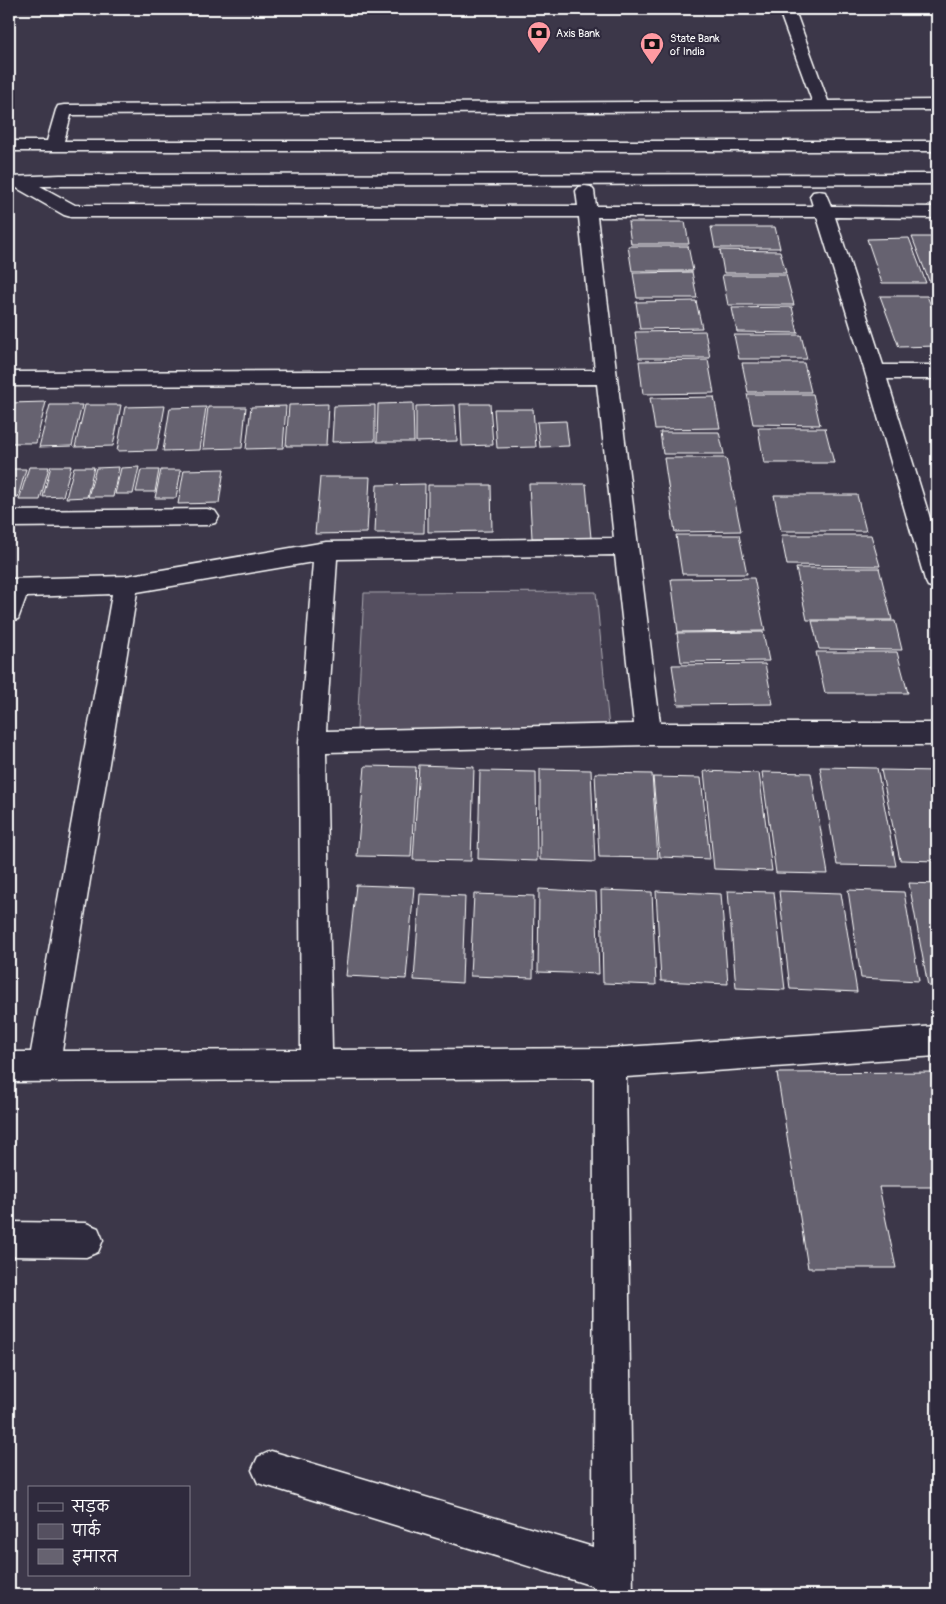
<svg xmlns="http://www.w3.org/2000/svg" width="946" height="1604" viewBox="0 0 946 1604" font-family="Pangolin,'Playpen Sans Deva',sans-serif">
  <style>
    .green { fill: #555060; stroke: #aaa8b0 }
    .building { fill: #666270; stroke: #fff }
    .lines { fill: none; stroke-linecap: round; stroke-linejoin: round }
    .minor-casing { stroke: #fff; stroke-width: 3 }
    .minor { fill: #2f2a3d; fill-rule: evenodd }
    .labels { text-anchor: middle; stroke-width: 4.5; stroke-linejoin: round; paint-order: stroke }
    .far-poi-label { font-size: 11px; fill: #fff; stroke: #2f2a3d; text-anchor: start }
  </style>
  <rect width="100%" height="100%" fill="#3c3749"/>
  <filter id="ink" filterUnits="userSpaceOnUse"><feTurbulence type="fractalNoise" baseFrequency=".02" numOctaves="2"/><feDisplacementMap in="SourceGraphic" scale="10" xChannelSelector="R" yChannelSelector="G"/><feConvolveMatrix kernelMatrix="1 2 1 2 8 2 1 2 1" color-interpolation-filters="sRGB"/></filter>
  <g filter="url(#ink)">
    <path class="green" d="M596,592L609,728L357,729L364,593Z"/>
    <g class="building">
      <path d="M628,222H685L689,244H631Z"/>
      <path d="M711,227H775L780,248H715Z"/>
      <path d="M912,237H937V281H929Z"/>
      <path d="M909,238L926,283H882L867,239Z"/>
      <path d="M628,246H688L693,271H632Z"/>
      <path d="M720,250L780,251L786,273H724Z"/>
      <path d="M692,272L697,298H637L633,273Z"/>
      <path d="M722,275H786L794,305H728Z"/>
      <path d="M880,296H927L937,320V346L899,347Z"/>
      <path d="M696,301L702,328L640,329L636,302Z"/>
      <path d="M792,307L798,333L737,332L732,308Z"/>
      <path d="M705,331L710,358H639L635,332Z"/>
      <path d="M734,335H801L807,359H739Z"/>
      <path d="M708,360L714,393L643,394L639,361Z"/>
      <path d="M742,363H804L811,392H748Z"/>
      <path d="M747,394H813L820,425L753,424Z"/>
      <path d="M714,397L720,428L655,429L650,398Z"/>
      <path d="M46,402L36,443H9L10,403Z"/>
      <path d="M413,403L414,442H377L378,404Z"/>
      <path d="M328,404L326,446H286L289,405Z"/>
      <path d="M460,404H490L493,445L462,446Z"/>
      <path d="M50,405H82L72,446L39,447Z"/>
      <path d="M85,405H121L113,446L75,447Z"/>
      <path d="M375,405V441L332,442L334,406Z"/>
      <path d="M455,405L457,441L416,442V406Z"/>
      <path d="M165,406L157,450L117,451L125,407Z"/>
      <path d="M286,406L283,448L246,449L251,407Z"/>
      <path d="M206,407L200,450L163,451L170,408Z"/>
      <path d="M208,407H246L242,448L203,449Z"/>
      <path d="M494,409H533L536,447L497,448Z"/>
      <path d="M566,421L569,446L540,447L537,422Z"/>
      <path d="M758,428H825L834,463H764Z"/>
      <path d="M660,432H719L724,454H663Z"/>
      <path d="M664,458H726L741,531L675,532Z"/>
      <path d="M51,466H71L63,496L43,497Z"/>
      <path d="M29,467H49L40,500H19Z"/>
      <path d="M74,467H94L87,497L66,498Z"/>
      <path d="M119,467L113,497H88L96,468Z"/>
      <path d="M139,467L133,494H115L121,468Z"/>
      <path d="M9,469H26L18,497H9Z"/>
      <path d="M224,469L219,503L178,504L184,470Z"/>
      <path d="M141,470H159L155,492H136Z"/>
      <path d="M161,470H181L176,498H155Z"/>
      <path d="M320,477H370L367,533L315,534Z"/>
      <path d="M425,484L424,533H375L377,485Z"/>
      <path d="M529,484H586L591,538H532Z"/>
      <path d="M428,485H491L492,531L428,532Z"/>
      <path d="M774,495H857L866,531H781Z"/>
      <path d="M676,535H739L747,574H682Z"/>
      <path d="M781,535H871L880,566L787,565Z"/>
      <path d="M796,568H879L892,620H807Z"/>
      <path d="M754,578L765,631L678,632L671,579Z"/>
      <path d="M812,621H895L902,650L819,649Z"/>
      <path d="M763,632L769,661L681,662L677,633Z"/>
      <path d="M816,652H897L908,693H825Z"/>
      <path d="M765,664L773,704L678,705L672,665Z"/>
      <path d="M419,765L474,767L471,861L413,860Z"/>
      <path d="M365,766L416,767L411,857L357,856Z"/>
      <path d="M820,767L877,768L896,866L837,865Z"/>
      <path d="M540,769L591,770L595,862L540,860Z"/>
      <path d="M881,770L937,771V861L900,860Z"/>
      <path d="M480,771L536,772L537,861L478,859Z"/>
      <path d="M704,771L759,773L772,871L714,869Z"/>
      <path d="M762,772L811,773L828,874L776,873Z"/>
      <path d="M595,773L652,774L658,858L599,857Z"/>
      <path d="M653,777L701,778L710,859L660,857Z"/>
      <path d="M909,883L937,884V986H928Z"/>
      <path d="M356,885L414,887L406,979L346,976Z"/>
      <path d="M539,889L596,892L599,974L538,972Z"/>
      <path d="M601,890L652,892L656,985L603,983Z"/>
      <path d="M848,890L904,892L919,981L861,978Z"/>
      <path d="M656,891L721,894L728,984L661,981Z"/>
      <path d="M728,891L774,892L785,990L736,988Z"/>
      <path d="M779,891L841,893L857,992L790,989Z"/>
      <path d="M420,894L465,896L462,983L414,980Z"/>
      <path d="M474,894L534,896L533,978L470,976Z"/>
      <path d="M937,1072V1187H879L896,1268H808L777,1073Z"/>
    </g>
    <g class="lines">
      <g class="minor-casing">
        <g id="minor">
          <path d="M789,11L794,13L797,16L828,101L937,100V110L71,115L64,141H937V151H9V141H47L56,110L58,106L64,105L812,101L781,16L784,13Z"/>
          <path d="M937,174V184L40,186L75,205L578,206L576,191L579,187L585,186L591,187L594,191L596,206H813L810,196L813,192L819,191L825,192L831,206L937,207V218L835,217L883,365H937V379H887L937,541V589L928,586L925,580L865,372L817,217H597L660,723H937V745H648L326,752L332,1050L610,1048L937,1026V1056L626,1077L633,1595H593V1586L258,1483L252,1470L258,1457L271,1451L593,1547L594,1078L9,1082V1052H31L112,594L26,597L18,619L9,621V579L126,576L326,542L614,538L597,384L9,386V372L595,370L579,217H71L64,215L15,187H9V177L60,175ZM615,555L634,724L326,731L337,559ZM313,562L299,742L301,1050L62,1051L137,592Z"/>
          <path d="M207,509L215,511L219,517L215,523L207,525L9,527V511Z"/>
          <path d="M9,1222L86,1223L98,1228L103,1240L98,1252L86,1257L9,1256Z"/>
        </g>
      </g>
      <use href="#minor" class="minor"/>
    </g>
  </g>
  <defs>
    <g id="bank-pin" transform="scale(1.25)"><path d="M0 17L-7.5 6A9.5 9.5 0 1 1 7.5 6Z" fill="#ff9aa2" stroke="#2f2a3d"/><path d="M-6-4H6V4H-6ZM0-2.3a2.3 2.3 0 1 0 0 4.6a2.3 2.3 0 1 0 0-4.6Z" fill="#111"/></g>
  </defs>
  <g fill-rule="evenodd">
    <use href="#bank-pin" x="539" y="33"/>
    <use href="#bank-pin" x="652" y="44"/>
  </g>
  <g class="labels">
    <g class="far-poi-label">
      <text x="556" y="37">Axis Bank</text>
      <text x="670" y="42">State Bank<tspan x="670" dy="13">of India</tspan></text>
    </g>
  </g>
  <rect width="946" height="1604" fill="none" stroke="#2f2a3d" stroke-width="30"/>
  <rect x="15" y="15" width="916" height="1574" fill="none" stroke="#fff" stroke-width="2" filter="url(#ink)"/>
  <rect x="28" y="1486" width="162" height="90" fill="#2f2a3d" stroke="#827f8b"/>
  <rect x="38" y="1503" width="25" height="8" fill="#2f2a3d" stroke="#827f8b"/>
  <text x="72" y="1512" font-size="15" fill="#ffffff">सड़क</text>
  <rect x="38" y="1524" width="25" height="15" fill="#555060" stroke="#827f8b"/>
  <text x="72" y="1536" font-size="15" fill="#ffffff">पार्क</text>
  <rect x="38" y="1549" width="25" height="15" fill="#666270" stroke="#827f8b"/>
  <text x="72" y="1562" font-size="15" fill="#ffffff">इमारत</text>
</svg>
